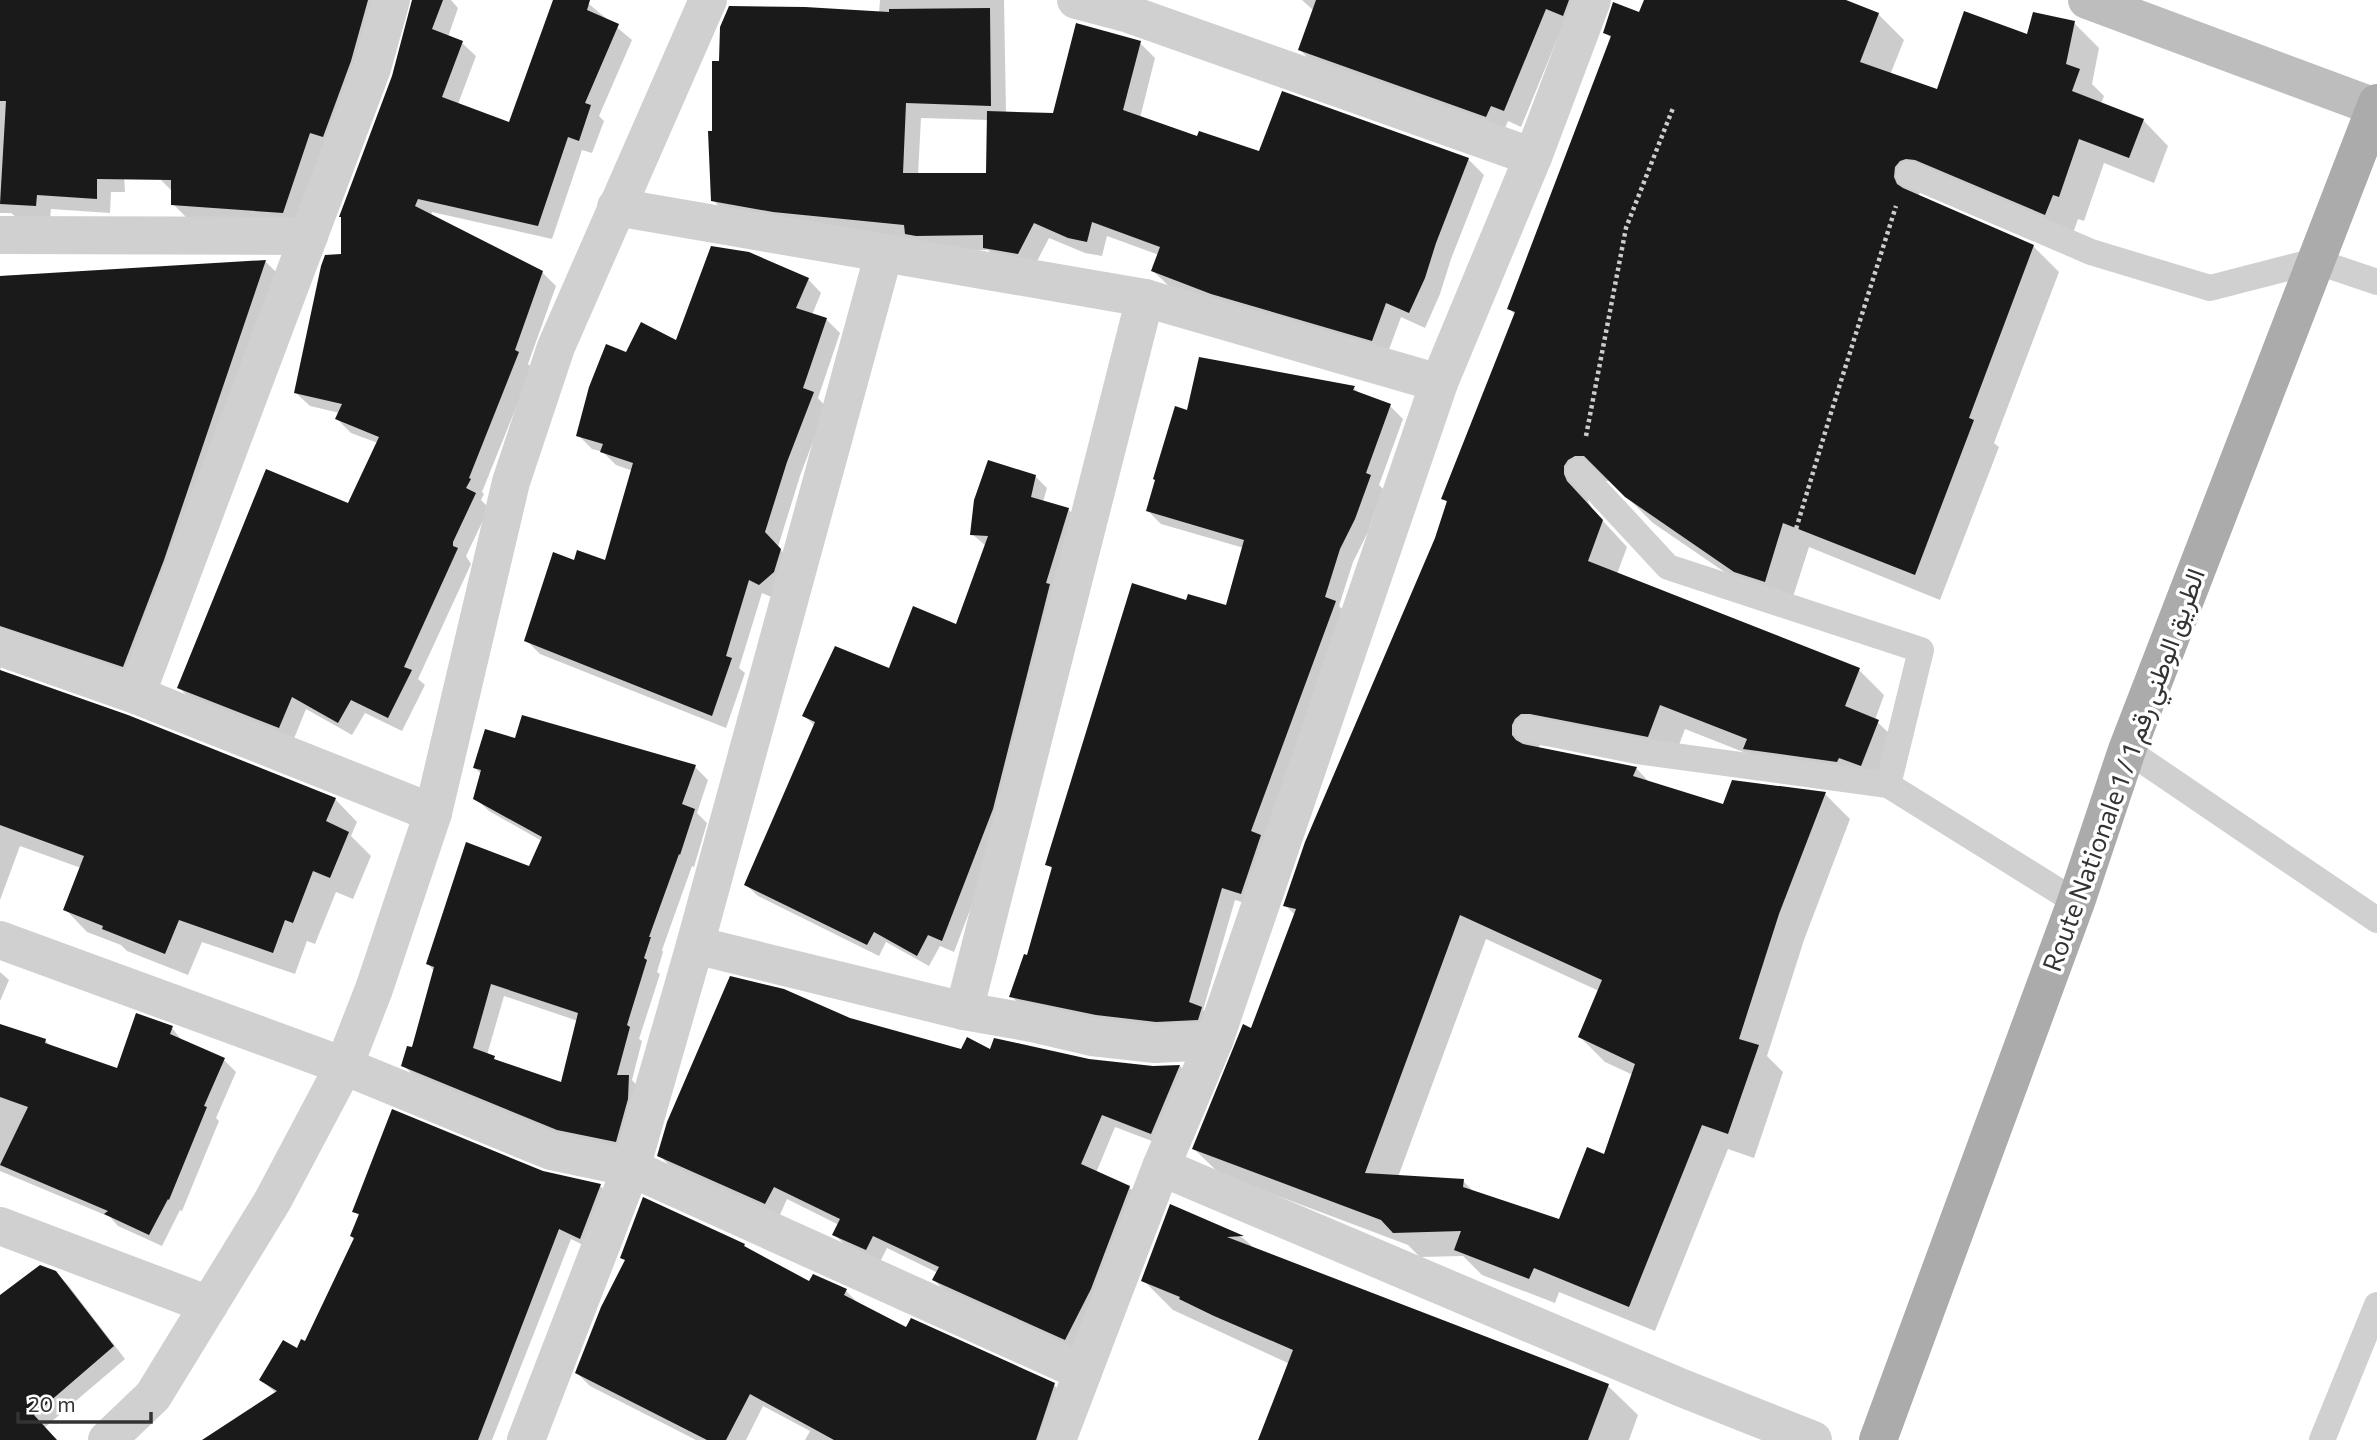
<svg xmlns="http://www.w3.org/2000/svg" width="2377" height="1440" viewBox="0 0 2377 1440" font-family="Commissioner,Vazirmatn,sans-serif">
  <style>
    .shadow { fill: #0003; fill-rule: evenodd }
    .building { fill: #1a1a1a; fill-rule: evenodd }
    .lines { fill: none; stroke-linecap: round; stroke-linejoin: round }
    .path { stroke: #cdcdcd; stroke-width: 4.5; stroke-dasharray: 3.5 3.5; stroke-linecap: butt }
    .lane { stroke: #d0d0d0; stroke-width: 26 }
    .street { stroke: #d0d0d0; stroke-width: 38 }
    .secondary { stroke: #bdbdbd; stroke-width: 38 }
    .primary { stroke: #ababab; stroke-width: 38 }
    .labels { text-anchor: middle; stroke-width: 7; stroke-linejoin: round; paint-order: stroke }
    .street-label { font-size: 26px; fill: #333; stroke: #fff }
  </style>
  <rect width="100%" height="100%" fill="#fff"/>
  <g class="shadow">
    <path d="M0,0H109L114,6L125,192H111L110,213L51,209L50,219L17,218L11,213H0Z"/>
    <path d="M163,0H388L296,226L187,218L173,204V192L160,179Z"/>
    <path d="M414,0H451L458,8L448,37L462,43L476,56L458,104L510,124L555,0H579L589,4L632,40L599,116L604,121L592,153L582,150L552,239L432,212L431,216L542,272L556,286L528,364L532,368L482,492L484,494L481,500L489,508L466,556L471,564L418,679L425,685L402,731L365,713L352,735L306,709L293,741L193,701L179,688L349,505L378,443L351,433L337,419L340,413L310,406L296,393L343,256Z"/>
    <path d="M880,0H1004L1006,113L1055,115L1140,43L1155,58L1140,118L1198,139L1260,153L1468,159L1484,175L1451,259L1440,294L1425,328L1401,317L1387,355L1169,286L1153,271L1159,255L1107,236L1102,256L1085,253L1049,238L1033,269L1000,263L988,250L933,251L728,216L713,200V133L721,62L879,14ZM921,118L989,120L987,175H918Z"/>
    <path d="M1302,0H1585L1563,25L1521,127L1508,121L1503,133L1317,67L1300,50L1314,11Z"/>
    <path d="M1646,0H1842L1878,14L1904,40L1890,75L1938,91L2029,36L2074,23L2099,48L2092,84L2104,96L2101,104L2143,120L2168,146L2154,183L2104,163L2084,221L2078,219L2071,239L1926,186L1919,194V197L2033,246L2059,272L1994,443L1999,447L1940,600L1809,547L1790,606L1761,597L1653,523L1611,481H1601L1589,492L1588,501L1592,509L1627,547L1617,574L1859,670L1884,695L1875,720L1904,747L1887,790L1751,755L1685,729L1673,761L1540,745L1538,749L1636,768L1651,784L1724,806L1825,794L1850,819L1804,940L1767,1056L1783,1072L1754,1158L1728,1149L1655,1331L1559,1292L1555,1303L1482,1275L1463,1256L1420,1257L1408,1245L1220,1174L1194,1149L1252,1030L1295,915L1285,905L1437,539L1448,503L1443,499L1515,315L1510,309L1612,39L1605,32L1640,14ZM1486,939L1599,991L1580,1037L1605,1062L1633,1075L1605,1156L1560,1221L1474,1192L1463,1181L1398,1177Z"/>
    <path d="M266,262L288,284L146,689L2,662L0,672L335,799L357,822L351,836L371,856L353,899L336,892L315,944L307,941L295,974L202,942L188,975L127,951L121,945L87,932L65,909L81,868L20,846L0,900V276L33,274L35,276Z"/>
    <path d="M808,279L821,293L812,315L826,319L840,333L818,398L826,407L800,476L778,547L793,564L774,598L762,593L739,668L745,673L726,728L540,654L526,640L575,562H606L633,471L616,465L603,452L592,449L578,435L627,354L677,343Z"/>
    <path d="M1354,388L1361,395L1390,406L1403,419L1379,485L1383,489L1368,532L1353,562L1339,606L1348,615L1254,906L1235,900L1203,1010L1214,1022L1170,1034L1024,1009L1011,996L1028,957L1053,870L1047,864L1188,602L1227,608L1244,548L1161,524L1148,511L1189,412Z"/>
    <path d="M1035,476L1047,488L1043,502L1068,509L1079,521L1004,821L954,952L940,946L929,966L886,942L879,956L758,896L746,885L815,726L804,715L890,670L957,627L986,546L972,534Z"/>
    <path d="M516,741L695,767L708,780L697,813L707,823L694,867L692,866L662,950L663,952L657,972L660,974L639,1039L642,1041L632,1080L641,1090L629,1155L572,1143L416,1078L403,1065L413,1050L434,971L428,964L529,868L542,841L489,811L475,798L481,774L475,768ZM504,996L578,1021L562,1084L499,1063L487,1055Z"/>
    <path d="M0,972L9,980L0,1001Z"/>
    <path d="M850,1020L962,1051H991L1153,1068L1180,1066L1193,1080L1165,1146L1115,1127L1096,1173L1129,1187L1143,1201L1079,1352L947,1293L934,1280L938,1273L887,1248L880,1262L848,1248L834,1234L839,1225L787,1199L779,1217L673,1169L659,1155Z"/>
    <path d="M0,1025L45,1040L52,1047L119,1070L172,1028L183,1042L224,1060L236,1072L216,1118L219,1121L182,1211L180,1210L162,1246L118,1226L110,1217L0,1171Z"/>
    <path d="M542,1173L600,1186L612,1197L591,1249L571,1239L492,1440H205L277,1394L261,1380L306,1343L355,1240L352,1236L360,1217L354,1211Z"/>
    <path d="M1171,1206L1243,1238L1255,1249L1608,1386L1638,1415L1629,1440H1260L1290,1364L1173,1310L1143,1280Z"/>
    <path d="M744,1245L752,1252L810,1284L846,1291L860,1305L907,1329L1054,1385L1067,1398L1052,1440H805L810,1431L763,1406L746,1440H696L590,1386L577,1373Z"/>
    <path d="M55,1272L68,1285L125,1359L44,1428L55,1440H0V1298Z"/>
  </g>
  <g class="building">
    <path d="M0,0H368L351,61L323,137L310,133L283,213L171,205V180L97,179V199L37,195L36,206L0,204L6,101H0Z"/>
    <path d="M412,0H443L432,29L463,41L442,97L509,122L553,0H590L587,10L619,24L585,103L591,105L579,141L568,137L538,226L418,199L415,206L543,271L515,350L519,352L469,478L471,479L466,488L476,493L453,542V546L458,548L404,667L412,670L388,718L351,700L338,723L292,697L279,728L177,688L266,469L348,503L379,437L335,419L342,404L294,393L321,266L325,255L341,254V217H339L392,76Z"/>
    <path d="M1316,0H1569L1563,16L1546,9L1504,111L1491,106L1486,117L1298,50Z"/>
    <path d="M1644,0H1846L1879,13L1860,62L1937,89L1964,11L2027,34L2033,12L2075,21L2066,64L2080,69L2072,91L2144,119L2129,158L2079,139L2059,197L2053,195L2045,215L1915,160L1906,159L1900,161L1895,167L1894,177L1897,184L1903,188L2034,245L1969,418L1974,420L1915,575L1783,523L1765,582L1734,572L1625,497L1584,456H1575L1568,460L1564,466V474L1567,481L1603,520L1588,561L1860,668L1845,706L1879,720L1861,766L1839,758L1837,762L1743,749L1747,739L1660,705L1648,737L1530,714H1521L1515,719L1512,725V735L1516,740L1523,744L1637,767L1633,776L1723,804L1732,780L1826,792L1779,914L1739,1039L1759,1045L1728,1134L1702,1125L1629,1307L1534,1268L1529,1279L1454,1250L1461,1231L1393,1233L1381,1220L1192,1149L1243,1024L1251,1028L1296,909L1283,906L1305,842L1435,538L1447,501L1441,499L1515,312L1507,309L1611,36L1603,33L1613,2L1639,12ZM1460,915L1602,980L1578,1037L1635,1064L1604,1154L1587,1147L1559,1219L1463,1187L1464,1179L1365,1173Z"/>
    <path d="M729,6L805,7L889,12V9L990,8L991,106L906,103L903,173H986L987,111L1053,113L1076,23L1141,41L1123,110L1197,136L1199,131L1259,151L1282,91L1469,158L1436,243L1425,278L1409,313L1386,303L1372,341L1211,294L1151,271L1160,247L1092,222L1087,242L1068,238L1034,223L1018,254L983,248V235L916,236L905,234L904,225L773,212L711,201L708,131H712V61H719L720,27Z"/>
    <path d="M711,246L749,252L809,278L796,308L827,318L803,388L814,392L787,462L765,532L781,549L774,572L759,585L749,580L726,656L732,658L712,716L524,641L553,552L574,560L577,550L605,560L633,463L600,452L603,444L576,436L589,387L606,344L626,352L641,322L676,340Z"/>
    <path d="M266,260L164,560L123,667L0,626V276Z"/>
    <path d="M1199,357L1355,386L1353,390L1391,404L1366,473L1371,475L1355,519L1340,549L1325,597L1336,601L1251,831L1261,835L1241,894L1222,888L1189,1002L1202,1007L1198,1020L1156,1022L1096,1015L1009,997L1024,954L1027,955L1052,867L1045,865L1132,583L1186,600L1188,594L1226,605L1244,540L1146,511L1155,480L1153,479L1175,406L1187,410Z"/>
    <path d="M988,460L1036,475L1031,497L1069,508L1046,583L1050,584L993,809L942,941L928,935L917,956L874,932L867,945L744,885L815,722L802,716L835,646L889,668L913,606L956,624L988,536L970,535L974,500Z"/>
    <path d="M0,670L128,715L336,798L326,821L349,832L330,878L313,871L293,923L285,920L273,953L179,920L165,954L102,929L103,926L63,910L84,856L0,825Z"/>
    <path d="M522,715L696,765L682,804L695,809L680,855L679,854L649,937H651L644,958L647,960L627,1025L630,1027L617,1075H629L628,1099L616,1142L557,1130L401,1066L407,1046L412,1047L434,967L426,964L466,842L529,866L542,837L473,799L481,770L473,768L485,729L515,738ZM491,984L578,1013L561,1082L494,1059L495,1056L473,1048Z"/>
    <path d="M730,976L784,989L850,1018L961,1049L967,1037L990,1049L994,1038L1089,1059L1153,1066L1180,1065L1151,1134L1102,1115L1081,1164L1130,1186L1091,1289L1065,1340L932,1280L939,1267L873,1236L866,1250L832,1235L840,1219L774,1187L765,1204L657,1156L667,1122Z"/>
    <path d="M136,1013L173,1026L170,1034L225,1058L204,1106L207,1107L169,1200L168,1199L149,1235L104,1214L108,1211L0,1165L28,1107L0,1097V1024L46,1039L45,1043L117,1068Z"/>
    <path d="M392,1109L543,1171L601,1184L580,1239L559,1229L478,1440H202L277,1391L259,1380L283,1340L297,1348L301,1339L305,1341L354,1238L350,1236L359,1214L352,1212Z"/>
    <path d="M643,1197L745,1244L744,1246L809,1281L813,1274L847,1289L844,1295L906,1327L911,1318L1055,1383L1036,1440H834L750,1394L726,1440H707L575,1373L601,1307L625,1260L620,1258Z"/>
    <path d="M1170,1204L1244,1236L1227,1237L1609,1384L1588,1440H1258L1293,1350L1214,1316L1179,1299L1180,1297L1141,1281Z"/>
    <path d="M40,1265L56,1271L114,1346L34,1415L57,1440H0V1295Z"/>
  </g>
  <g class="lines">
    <g class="path">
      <path d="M1586,436L1626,228L1673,108"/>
      <path d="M1784,569L1830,416L1896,206"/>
    </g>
    <g class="lane">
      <path d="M1909,174L2091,252L2210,288L2315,261L2377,282"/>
      <path d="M1579,471L1668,567L1921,650L1888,785L2076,902"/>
      <path d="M1527,729L1637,751L1888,785"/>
      <path d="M2127,750L2377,920"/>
      <path d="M2322,1440L2377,1305"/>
    </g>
    <g class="street">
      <path d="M1076,0L1129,14L1533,157"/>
      <path d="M616,207L1145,298L1439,383"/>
      <path d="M0,235L309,236"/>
      <path d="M0,647L136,695L433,813"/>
      <path d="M136,695L372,68L391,0"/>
      <path d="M0,940L344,1066L551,1151L631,1168L1083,1372"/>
      <path d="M695,945L964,1011L1032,1023L1092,1037L1155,1044L1214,1041"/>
      <path d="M964,1011L1145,298"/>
      <path d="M1161,1167L1682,1388L1813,1440"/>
      <path d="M0,1226L209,1305"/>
      <path d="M107,1440L153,1396L273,1200L344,1066L374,989L433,813L511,482L556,347L708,0"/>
      <path d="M526,1440L631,1168L695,945L884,253"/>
      <path d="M1057,1440L1161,1167L1214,1041L1439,383L1533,157L1592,0"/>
    </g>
    <path class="secondary" d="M2087,0L2375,107"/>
    <path class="primary" d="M1878,1440L2076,902L2127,750L2377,103"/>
  </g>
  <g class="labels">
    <g class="street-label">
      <text transform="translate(2124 770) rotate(-70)" y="9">Route Nationale 1 / الطريق الوطني رقم 1</text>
    </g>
  </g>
  <path d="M18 1412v10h133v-10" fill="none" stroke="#333333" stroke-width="3.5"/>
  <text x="28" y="1412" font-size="21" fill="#333333" stroke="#ffffff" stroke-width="5" paint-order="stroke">20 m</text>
</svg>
